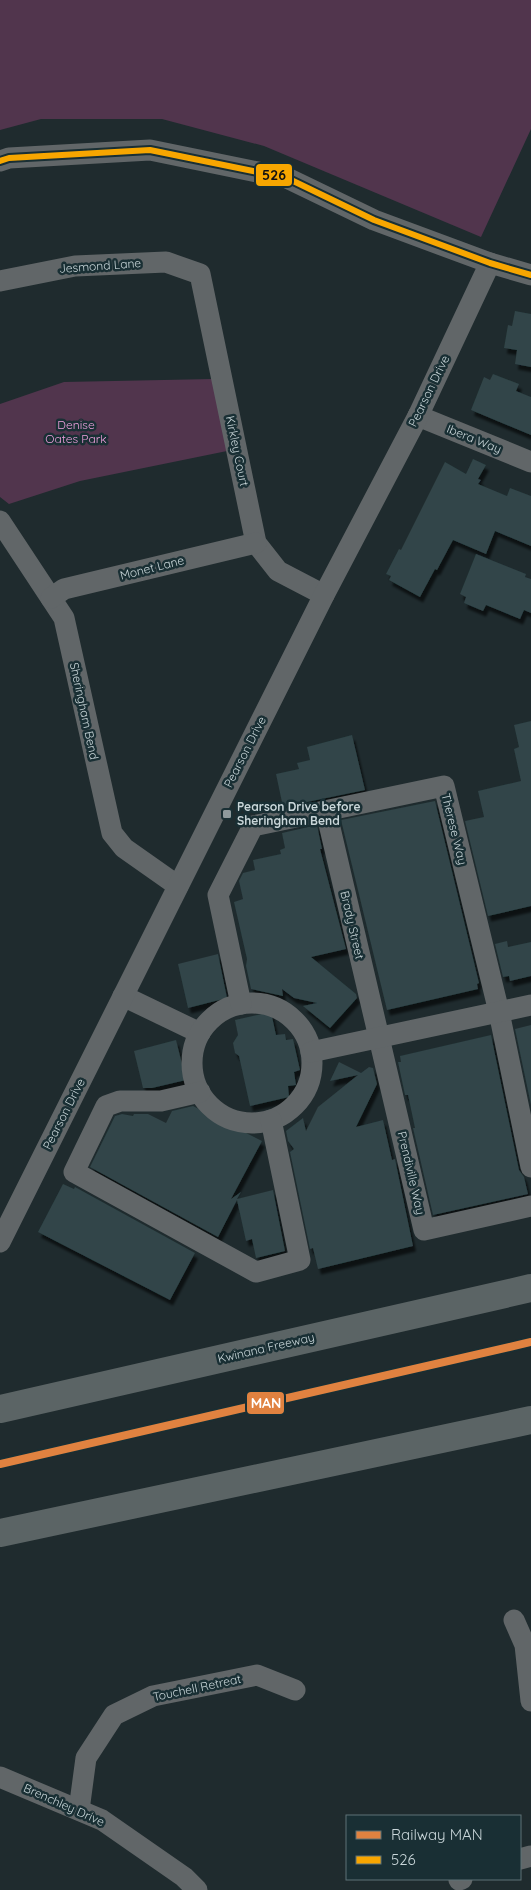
<svg xmlns="http://www.w3.org/2000/svg" width="531" height="1890" viewBox="0 0 531 1890" font-family="Quicksand,sans-serif">
  <style>
    .green { fill: #51354d }
    .building { fill: #304548; filter: url(#shadow) }
    .lines { fill: none; stroke-linecap: round; stroke-linejoin: round }
    .minor { stroke: #616668; stroke-width: 21 }
    .highway { stroke: #5b6465; stroke-width: 28 }
    .bus-1-casing { stroke: #192f34; stroke-width: 10 }
    .bus-1 { stroke: #f7a600; stroke-width: 6 }
    .rail-1-casing { stroke: #192f34; stroke-width: 11 }
    .rail-1 { stroke: #e08240; stroke-width: 8 }
    .poi-dot { fill: #8e9a9d; stroke: #192f34; stroke-width: 2 }
    .labels { text-anchor: middle; stroke-width: 5; stroke-linejoin: round; paint-order: stroke }
    .street-label { font-size: 12px; fill: #c9d6d9; stroke: #192f34 }
    .park-label { font-size: 12px; fill: #eea0dd; stroke: #192f34 }
    .poi-label { font-size: 12px; font-weight: bold; fill: #c9d6d9; stroke: #192f34; text-anchor: start }
    .line-badge { stroke: #192f34; stroke-width: 2 }
    .badge-label { font-size: 14px; text-anchor: middle; font-weight: bold; fill: #fff }
    .pale-badge-label { font-size: 14px; text-anchor: middle; font-weight: bold; fill: #111 }
  </style>
  <defs>
    <filter id="shadow"><feDropShadow dx="3" dy="5.5" stdDeviation="1" flood-color="#0009"/></filter>
  </defs>
  <rect width="100%" height="100%" fill="#1f2b2e"/>
  <g class="green">
    <path d="M0,0H531V129L481,237L264,146L162,119H41L0,130Z"/>
    <path d="M213,379L227,451L80,481L9,504L0,497V404L64,382Z"/>
  </g>
  <g class="building">
    <path d="M515,311L531,314V367L515,364L517,350L504,348L508,325L512,326Z"/>
    <path d="M493,374L519,384L516,391L531,397V435L471,410L484,377L490,380Z"/>
    <path d="M473,459L486,465L478,479L481,480L478,484L507,496L510,488L531,496V546L495,531L486,554L453,540L437,570L435,569L420,597L389,580L391,576L386,574L399,549L401,550L445,462L466,474Z"/>
    <path d="M476,554L526,574L525,577L531,579V613L524,610L520,619L486,605L483,611L464,603L466,597L460,594Z"/>
    <path d="M531,721V906L488,916L465,821L484,817L478,791L521,781L514,749L519,747L514,725Z"/>
    <path d="M352,735L365,790L283,807L276,774L299,769L297,763L310,760L307,747Z"/>
    <path d="M435,801L479,983L477,984L478,989L387,1010L341,820Z"/>
    <path d="M317,825L322,849H320L346,949L311,957L356,994L357,998L330,1028L303,1006L317,1003L294,998L282,989L283,996L251,989L246,966L247,959L234,902L243,899L239,881L243,873L255,870L253,860L281,854L280,850L285,848L282,833Z"/>
    <path d="M507,941L508,947L531,942V976L510,981L509,976L503,977L495,944Z"/>
    <path d="M218,954L227,998L188,1008L178,964Z"/>
    <path d="M271,1012L276,1035L285,1034L286,1040L293,1039L300,1070L294,1072L296,1085L288,1086L289,1097L250,1106L239,1056L235,1053L233,1043L238,1035L235,1020Z"/>
    <path d="M531,1025V1105L515,1029Z"/>
    <path d="M491,1035L519,1170L524,1177L528,1194L433,1215L413,1128H415L408,1095H405L398,1062H401L400,1056Z"/>
    <path d="M176,1040L186,1080L152,1088H143L134,1051Z"/>
    <path d="M339,1062L361,1073L369,1067L373,1068L377,1084L356,1127L383,1120L392,1160L395,1159L413,1246L318,1269L313,1248L310,1249L290,1152L294,1149L288,1141L286,1131L303,1118L306,1131L318,1107L358,1075L330,1081Z"/>
    <path d="M193,1106L262,1141L231,1199L241,1192L237,1199L273,1190L285,1251L256,1258L252,1239L246,1241L237,1200L218,1237L90,1167L115,1116L122,1114L133,1116L134,1114H148L166,1123L172,1111Z"/>
    <path d="M63,1184L74,1189L75,1187L195,1253L170,1300L38,1232Z"/>
  </g>
  <g class="lines">
    <g class="minor">
      <path d="M0,161L9,158L150,150L287,178L374,220L490,263L531,275"/>
      <path d="M0,281L75,266L166,262L200,274L256,543L278,571L324,595"/>
      <path d="M418,416L531,462"/>
      <path d="M0,521L64,618L112,833L124,848L178,886"/>
      <path d="M51,598L64,589L256,543"/>
      <path d="M326,811L424,1230L531,1206"/>
      <path d="M123,996L200,1033"/>
      <circle cx="252" cy="1063" r="60"/>
      <path d="M241,1004L218,895L253,826L444,786L499,1012L531,1167"/>
      <path d="M311,1052L531,1005"/>
      <path d="M200,1092L161,1101H120L106,1106L74,1172L256,1272L300,1260L271,1120"/>
      <path d="M0,1242L324,595L418,416L490,263"/>
      <path d="M514,1620L525,1645L531,1701"/>
      <path d="M0,1777L102,1820L184,1877L197,1890"/>
      <path d="M79,1810L86,1758L114,1715L153,1696L257,1675L295,1690"/>
      <path d="M520,1859L531,1856"/>
      <path d="M459,1880L462,1879"/>
    </g>
    <g class="highway">
      <path d="M0,1409L531,1288"/>
      <path d="M0,1533L531,1420"/>
    </g>
    <g class="bus-1-casing">
      <path id="bus-1" d="M0,161L9,158L150,150L287,178L374,220L490,263L531,275"/>
    </g>
    <use href="#bus-1" class="bus-1"/>
    <g class="rail-1-casing">
      <path id="rail-1" d="M0,1464L531,1342"/>
    </g>
    <use href="#rail-1" class="rail-1"/>
  </g>
  <rect class="poi-dot" x="222" y="809" width="10" height="10" rx="2.5"/>
  <g class="labels">
    <g class="street-label">
      <text transform="translate(100 266) rotate(-4)" y="4">Jesmond Lane</text>
      <text transform="translate(429 391) rotate(-64)" y="4">Pearson Drive</text>
      <text transform="translate(474 439) rotate(22)" y="4">Ibera Way</text>
      <text transform="translate(237 451) rotate(78)" y="4">Kirkley Court</text>
      <text transform="translate(152 568) rotate(-14)" y="4">Monet Lane</text>
      <text transform="translate(84 711) rotate(78)" y="4">Sheringham Bend</text>
      <text transform="translate(245 752) rotate(-63)" y="4">Pearson Drive</text>
      <text transform="translate(454 829) rotate(76)" y="4">Therese Way</text>
      <text transform="translate(352 925) rotate(77)" y="4">Brady Street</text>
      <text transform="translate(64 1114) rotate(-63)" y="4">Pearson Drive</text>
      <text transform="translate(411 1173) rotate(77)" y="4">Prendiville Way</text>
      <text transform="translate(266 1348) rotate(-13)" y="4">Kwinana Freeway</text>
      <text transform="translate(197 1688) rotate(-12)" y="4">Touchell Retreat</text>
      <text transform="translate(64 1805) rotate(24)" y="4">Brenchley Drive</text>
    </g>
    <g class="park-label">
      <text x="76" y="429">Denise<tspan x="76" dy="14">Oates Park</tspan></text>
    </g>
    <g class="poi-label">
      <text x="237" y="811">Pearson Drive before<tspan x="237" dy="14">Sheringham Bend</tspan></text>
    </g>
  </g>
  <g class="line-badge">
    <rect x="255" y="163" width="38" height="24" rx="5" fill="#f7a600"/>
    <rect x="246" y="1391" width="39" height="24" rx="5" fill="#e08240"/>
  </g>
  <g class="badge-label">
    <text x="266" y="1408">MAN</text>
  </g>
  <g class="pale-badge-label">
    <text x="274" y="180">526</text>
  </g>
  <rect x="346" y="1815" width="175" height="65" fill="#192f34" stroke="#5f7276"/>
  <rect x="356" y="1831" width="25" height="8" fill="#e08240" stroke="#5f7276"/>
  <text x="391" y="1840" font-size="15" fill="#c9d6d9">Railway MAN</text>
  <rect x="356" y="1856" width="25" height="8" fill="#f7a600" stroke="#5f7276"/>
  <text x="391" y="1865" font-size="15" fill="#c9d6d9">526</text>
</svg>
